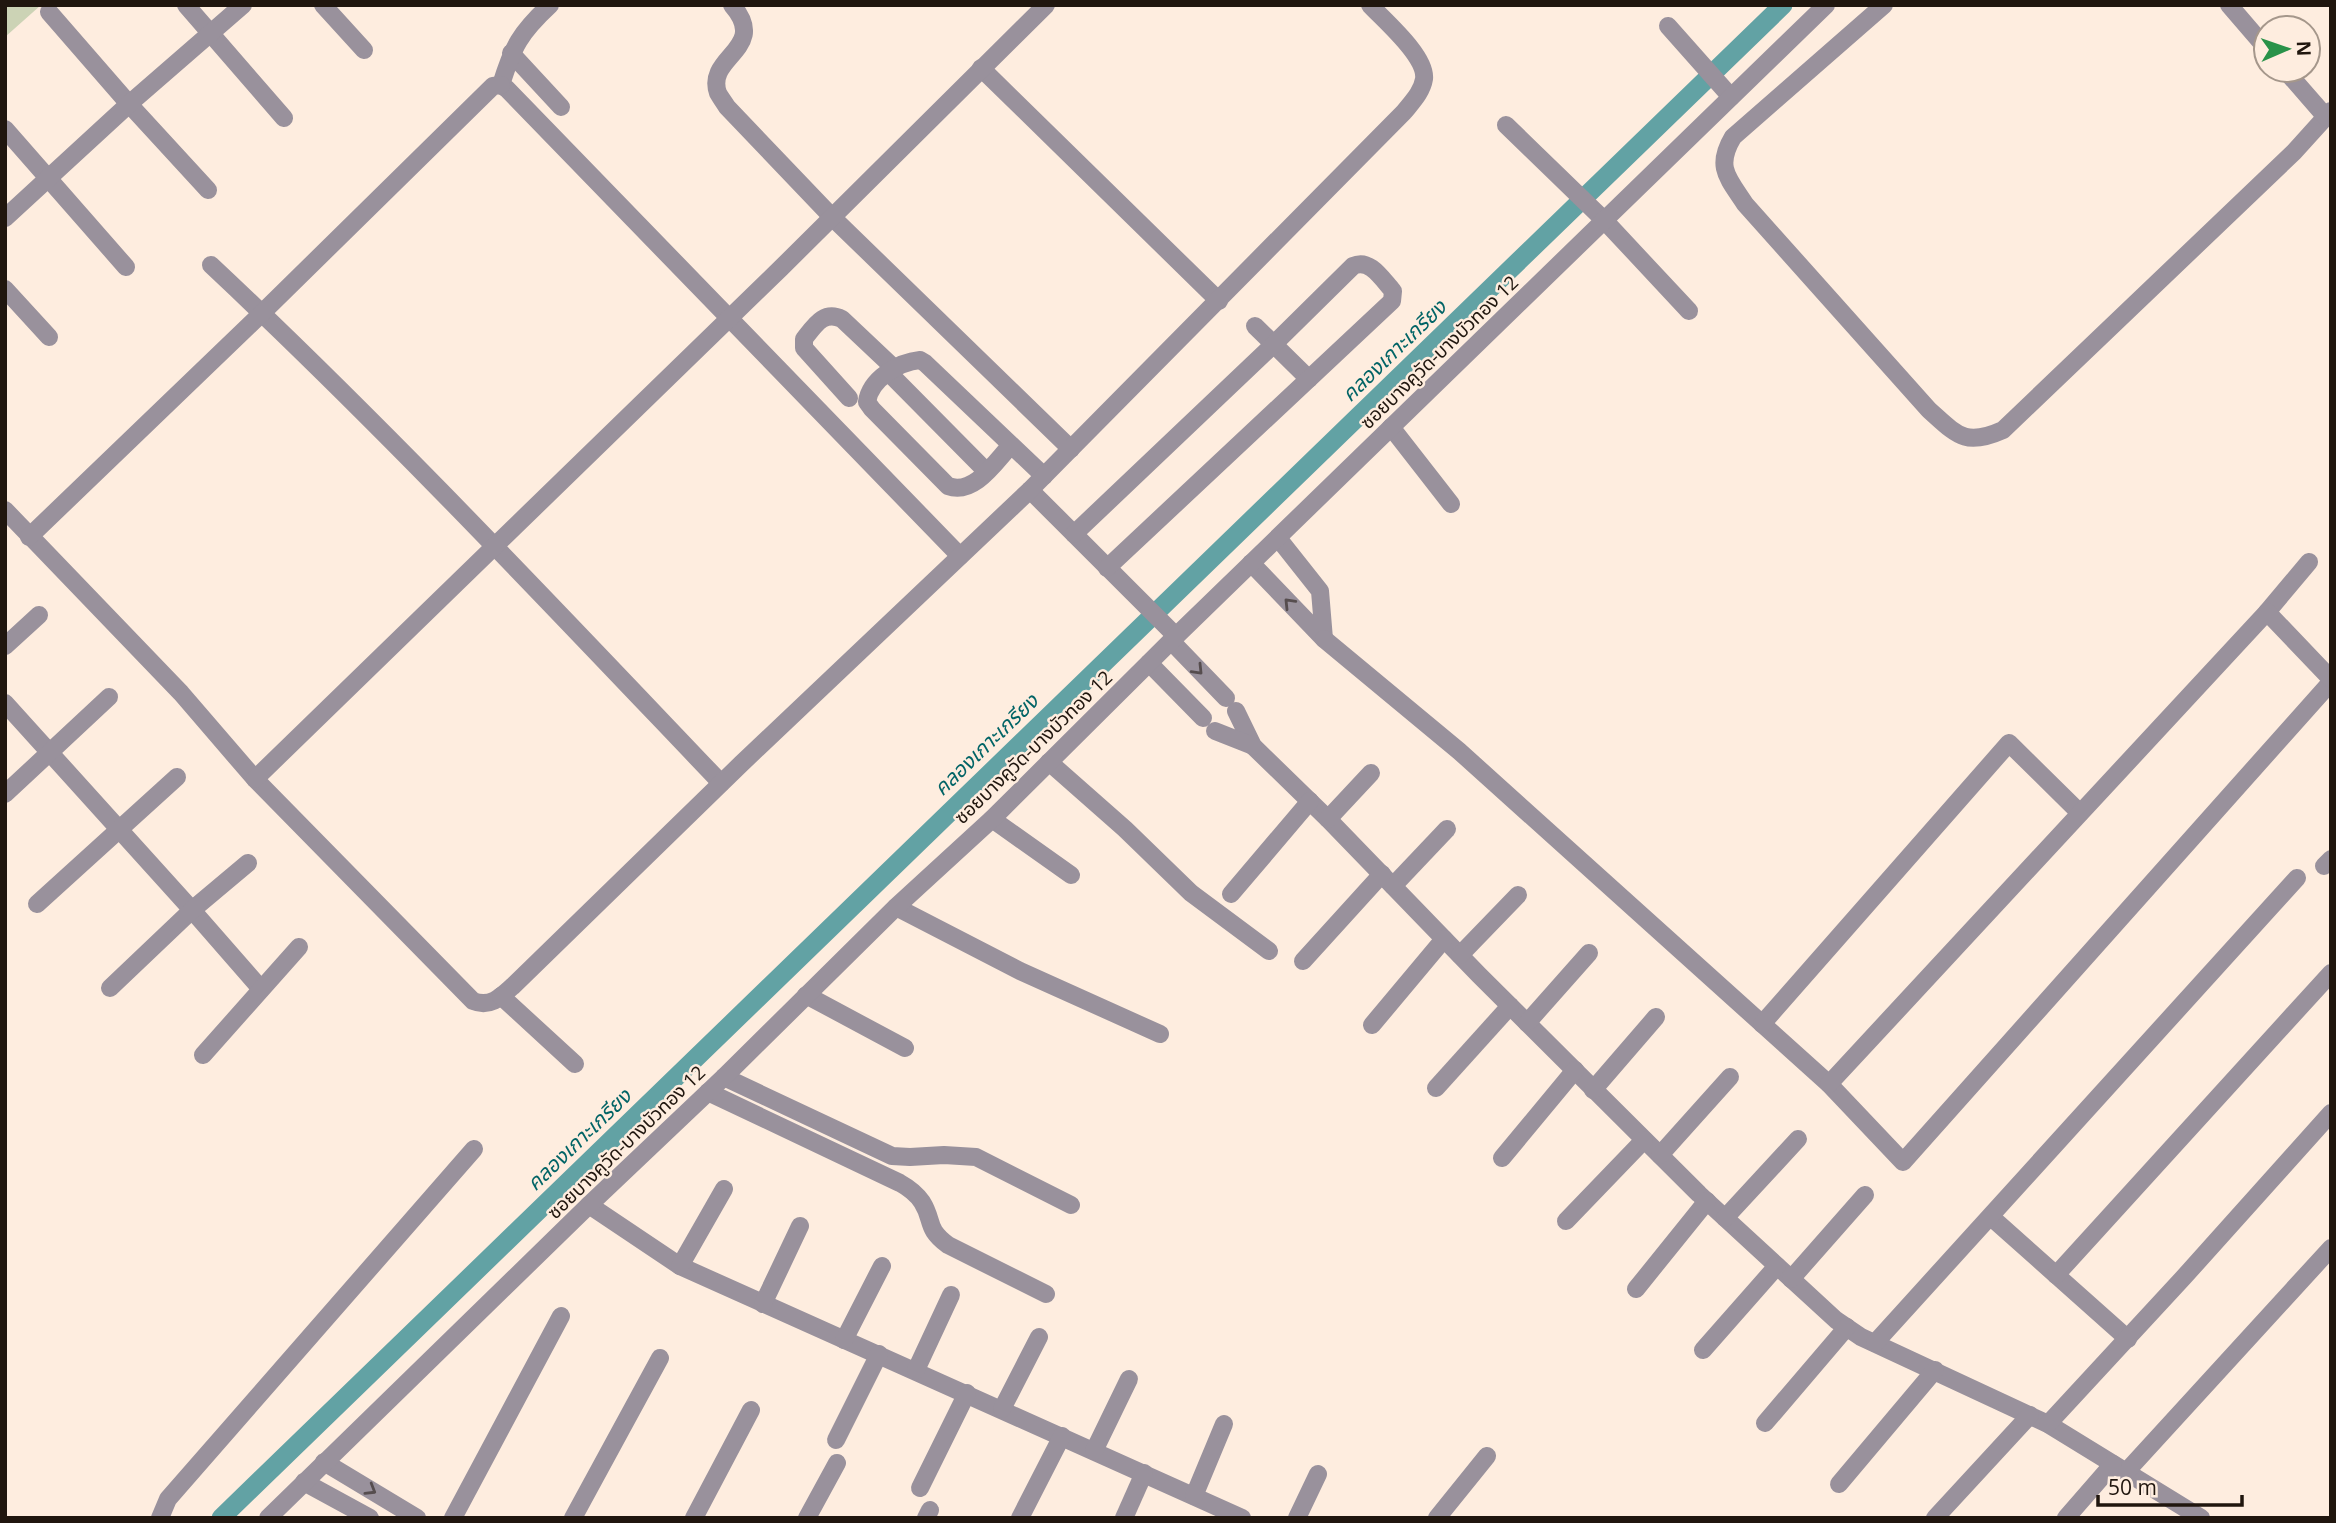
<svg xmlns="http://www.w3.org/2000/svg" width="2336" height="1523" viewBox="0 0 2336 1523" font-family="'Open Sans','Noto Sans Thai',sans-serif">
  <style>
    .green { fill: #ccd3b5 }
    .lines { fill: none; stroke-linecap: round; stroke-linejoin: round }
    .canal { stroke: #62a2a4; stroke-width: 19 }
    .minor { stroke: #99919c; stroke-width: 18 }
    .oneway { stroke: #564d4e }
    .labels { text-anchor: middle; stroke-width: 5; stroke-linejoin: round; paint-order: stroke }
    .street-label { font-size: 19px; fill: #20160e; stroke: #feeddf }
    .water-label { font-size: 21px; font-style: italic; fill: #026466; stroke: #feeddf }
  </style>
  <rect width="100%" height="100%" fill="#feeddf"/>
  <path class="green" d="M5,5H41L5,37Z"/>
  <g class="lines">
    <path class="canal" d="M221,1518L1783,5"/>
    <g class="minor">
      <path d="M186,5L284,118"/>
      <path d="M323,5L364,50"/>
      <path d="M732,5C770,49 705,56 718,93C720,97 724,102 727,107L832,217L1071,449"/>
      <path d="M1884,5L1733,137C1715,167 1728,178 1745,204L1929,410C1957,435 1965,447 2003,430L2294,152L2331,111"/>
      <path d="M2229,5L2266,48"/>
      <path d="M49,12L129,104L208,190"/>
      <path d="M1668,26L1731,97"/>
      <path d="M511,53L561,107"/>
      <path d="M981,68L1219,301"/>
      <path d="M2285,70L2326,117"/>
      <path d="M501,85L507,89L960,556"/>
      <path d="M501,85C513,46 520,33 550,5"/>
      <path d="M1506,125L1604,220L1689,311"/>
      <path d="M5,129L126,267"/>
      <path d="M5,218L129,104L243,5"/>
      <path d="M211,265C388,431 554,608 721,783"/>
      <path d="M5,289L49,337"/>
      <path d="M1255,326L1309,379"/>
      <path d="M889,373L986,471"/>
      <path d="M849,398L804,348V339C815,325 824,310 842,319L895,369"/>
      <path d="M1391,427L1451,504"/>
      <path d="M1011,445C996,461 974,496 948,486L872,409L867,402C870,379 899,362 920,360L925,363L1044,476"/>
      <path d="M1030,490L1176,636"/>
      <path d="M5,510L181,693L255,779L473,1001C490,1008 501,997 513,986L741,764L1030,490L1404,112C1412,102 1422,92 1424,79C1427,57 1385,21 1370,5"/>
      <path d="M1074,534L1274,344L1353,266C1370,258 1382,279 1393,291L1392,301L1107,568"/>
      <path d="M29,537L262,313L493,86L501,85"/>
      <path d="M1251,563L1324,639L1320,591L1278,538"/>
      <path d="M2267,612L2309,562"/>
      <path d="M1324,639L1459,751L1829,1084L1903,1162L2331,682"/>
      <path d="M1171,641L1226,698"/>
      <path d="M5,646L39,615"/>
      <path d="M1149,663L1203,718"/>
      <path d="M5,703L192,910L261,989"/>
      <path d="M1236,711L1253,746L1328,819L1479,975L1699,1194L1836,1320L1861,1337L2048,1424L2201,1518"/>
      <path d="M1215,731L1253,746"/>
      <path d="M1049,762L1125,829L1191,893L1269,951"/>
      <path d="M255,779L781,268L1046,5"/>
      <path d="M5,794L109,697"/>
      <path d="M992,819L1071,875"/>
      <path d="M1328,819L1371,773"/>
      <path d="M2324,866L2331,859"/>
      <path d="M1393,886L1447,829"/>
      <path d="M1231,894L1310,801"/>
      <path d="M37,904L177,777"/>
      <path d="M896,907L1020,971L1160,1034"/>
      <path d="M1460,955L1518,895"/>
      <path d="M1303,961L1382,874"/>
      <path d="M110,988L192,910L248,863"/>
      <path d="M806,995L905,1048"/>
      <path d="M501,996L575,1064"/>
      <path d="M1527,1023L1589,953"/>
      <path d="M1762,1024L2009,743L2080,813"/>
      <path d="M1372,1025L1444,939"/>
      <path d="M203,1055L299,947"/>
      <path d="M724,1077L892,1156L910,1157L944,1155L976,1157L1071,1205"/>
      <path d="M1829,1084L2267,612L2331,679"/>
      <path d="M1436,1088L1510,1006"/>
      <path d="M1593,1090L1656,1017"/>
      <path d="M708,1092L900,1183C909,1188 916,1193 922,1202C934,1221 925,1228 948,1245L1046,1294"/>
      <path d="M1660,1155L1730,1077"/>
      <path d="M1502,1158L1575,1070"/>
      <path d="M589,1205L680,1266L1242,1518"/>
      <path d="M1991,1217L2128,1339"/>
      <path d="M1725,1218L1798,1139"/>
      <path d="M1566,1221L1644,1140"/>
      <path d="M680,1266L724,1189"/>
      <path d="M2056,1275L2331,973"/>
      <path d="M1791,1279L1865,1195"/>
      <path d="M1636,1289L1707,1201"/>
      <path d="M763,1304L800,1226"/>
      <path d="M844,1340L882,1266"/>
      <path d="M1875,1343L2297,878"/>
      <path d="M1703,1350L1777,1266"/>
      <path d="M916,1370L951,1295"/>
      <path d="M1002,1409L1039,1337"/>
      <path d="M1765,1423L1847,1327"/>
      <path d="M2048,1424L2183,1278L2331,1113"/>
      <path d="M836,1440L879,1354"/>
      <path d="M1094,1451L1129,1379"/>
      <path d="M324,1462L417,1518"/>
      <path d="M2126,1472L2331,1248"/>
      <path d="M304,1482L370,1518"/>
      <path d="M1839,1484L1935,1370"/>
      <path d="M920,1488L967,1393"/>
      <path d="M1194,1496L1224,1424"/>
      <path d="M160,1518L168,1499L474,1149"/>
      <path d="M268,1518L589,1205L724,1077L896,907L992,819L1171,641L1826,5"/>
      <path d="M453,1518L561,1316"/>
      <path d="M573,1518L660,1358"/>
      <path d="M694,1518L751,1410"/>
      <path d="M807,1518L837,1463"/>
      <path d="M926,1518L930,1510"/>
      <path d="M1020,1518L1062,1436"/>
      <path d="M1124,1518L1144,1473"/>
      <path d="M1297,1518L1318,1474"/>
      <path d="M1437,1518L1487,1456"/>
      <path d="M1935,1518L2030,1415"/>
      <path d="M2066,1518L2113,1464"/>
    </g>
  </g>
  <defs><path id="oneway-chevron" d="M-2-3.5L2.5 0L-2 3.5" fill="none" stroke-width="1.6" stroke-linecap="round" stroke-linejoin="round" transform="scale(1.75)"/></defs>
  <g class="oneway">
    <use href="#oneway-chevron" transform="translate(1289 603) rotate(-134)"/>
    <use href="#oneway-chevron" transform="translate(1198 670) rotate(46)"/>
    <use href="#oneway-chevron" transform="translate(371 1490) rotate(31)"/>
  </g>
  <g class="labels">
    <g class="street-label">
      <text transform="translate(1439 352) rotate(-44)" y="7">ซอยบางคูวัด-บางบัวทอง 12</text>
      <text transform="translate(1033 747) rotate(-44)" y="7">ซอยบางคูวัด-บางบัวทอง 12</text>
      <text transform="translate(626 1142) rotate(-44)" y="7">ซอยบางคูวัด-บางบัวทอง 12</text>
    </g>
    <g class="water-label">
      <text transform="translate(1394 351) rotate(-44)" y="7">คลองเกาะเกรียง</text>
      <text transform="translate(986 745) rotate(-44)" y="7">คลองเกาะเกรียง</text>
      <text transform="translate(579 1140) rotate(-44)" y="7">คลองเกาะเกรียง</text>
    </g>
  </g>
  <rect width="2336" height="1523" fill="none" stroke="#20160e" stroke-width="14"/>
  <g transform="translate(2287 49) rotate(88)"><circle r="33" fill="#feeddf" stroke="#a5978b" stroke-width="2"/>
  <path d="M0-5L12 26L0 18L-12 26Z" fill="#299249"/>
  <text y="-10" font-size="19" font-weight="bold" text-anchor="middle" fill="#20160e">N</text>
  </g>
  <path d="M2098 1495v10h144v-10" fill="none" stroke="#20160e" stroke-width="3.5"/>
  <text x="2108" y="1495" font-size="21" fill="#20160e" stroke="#feeddf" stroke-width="5" paint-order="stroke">50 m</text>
</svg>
